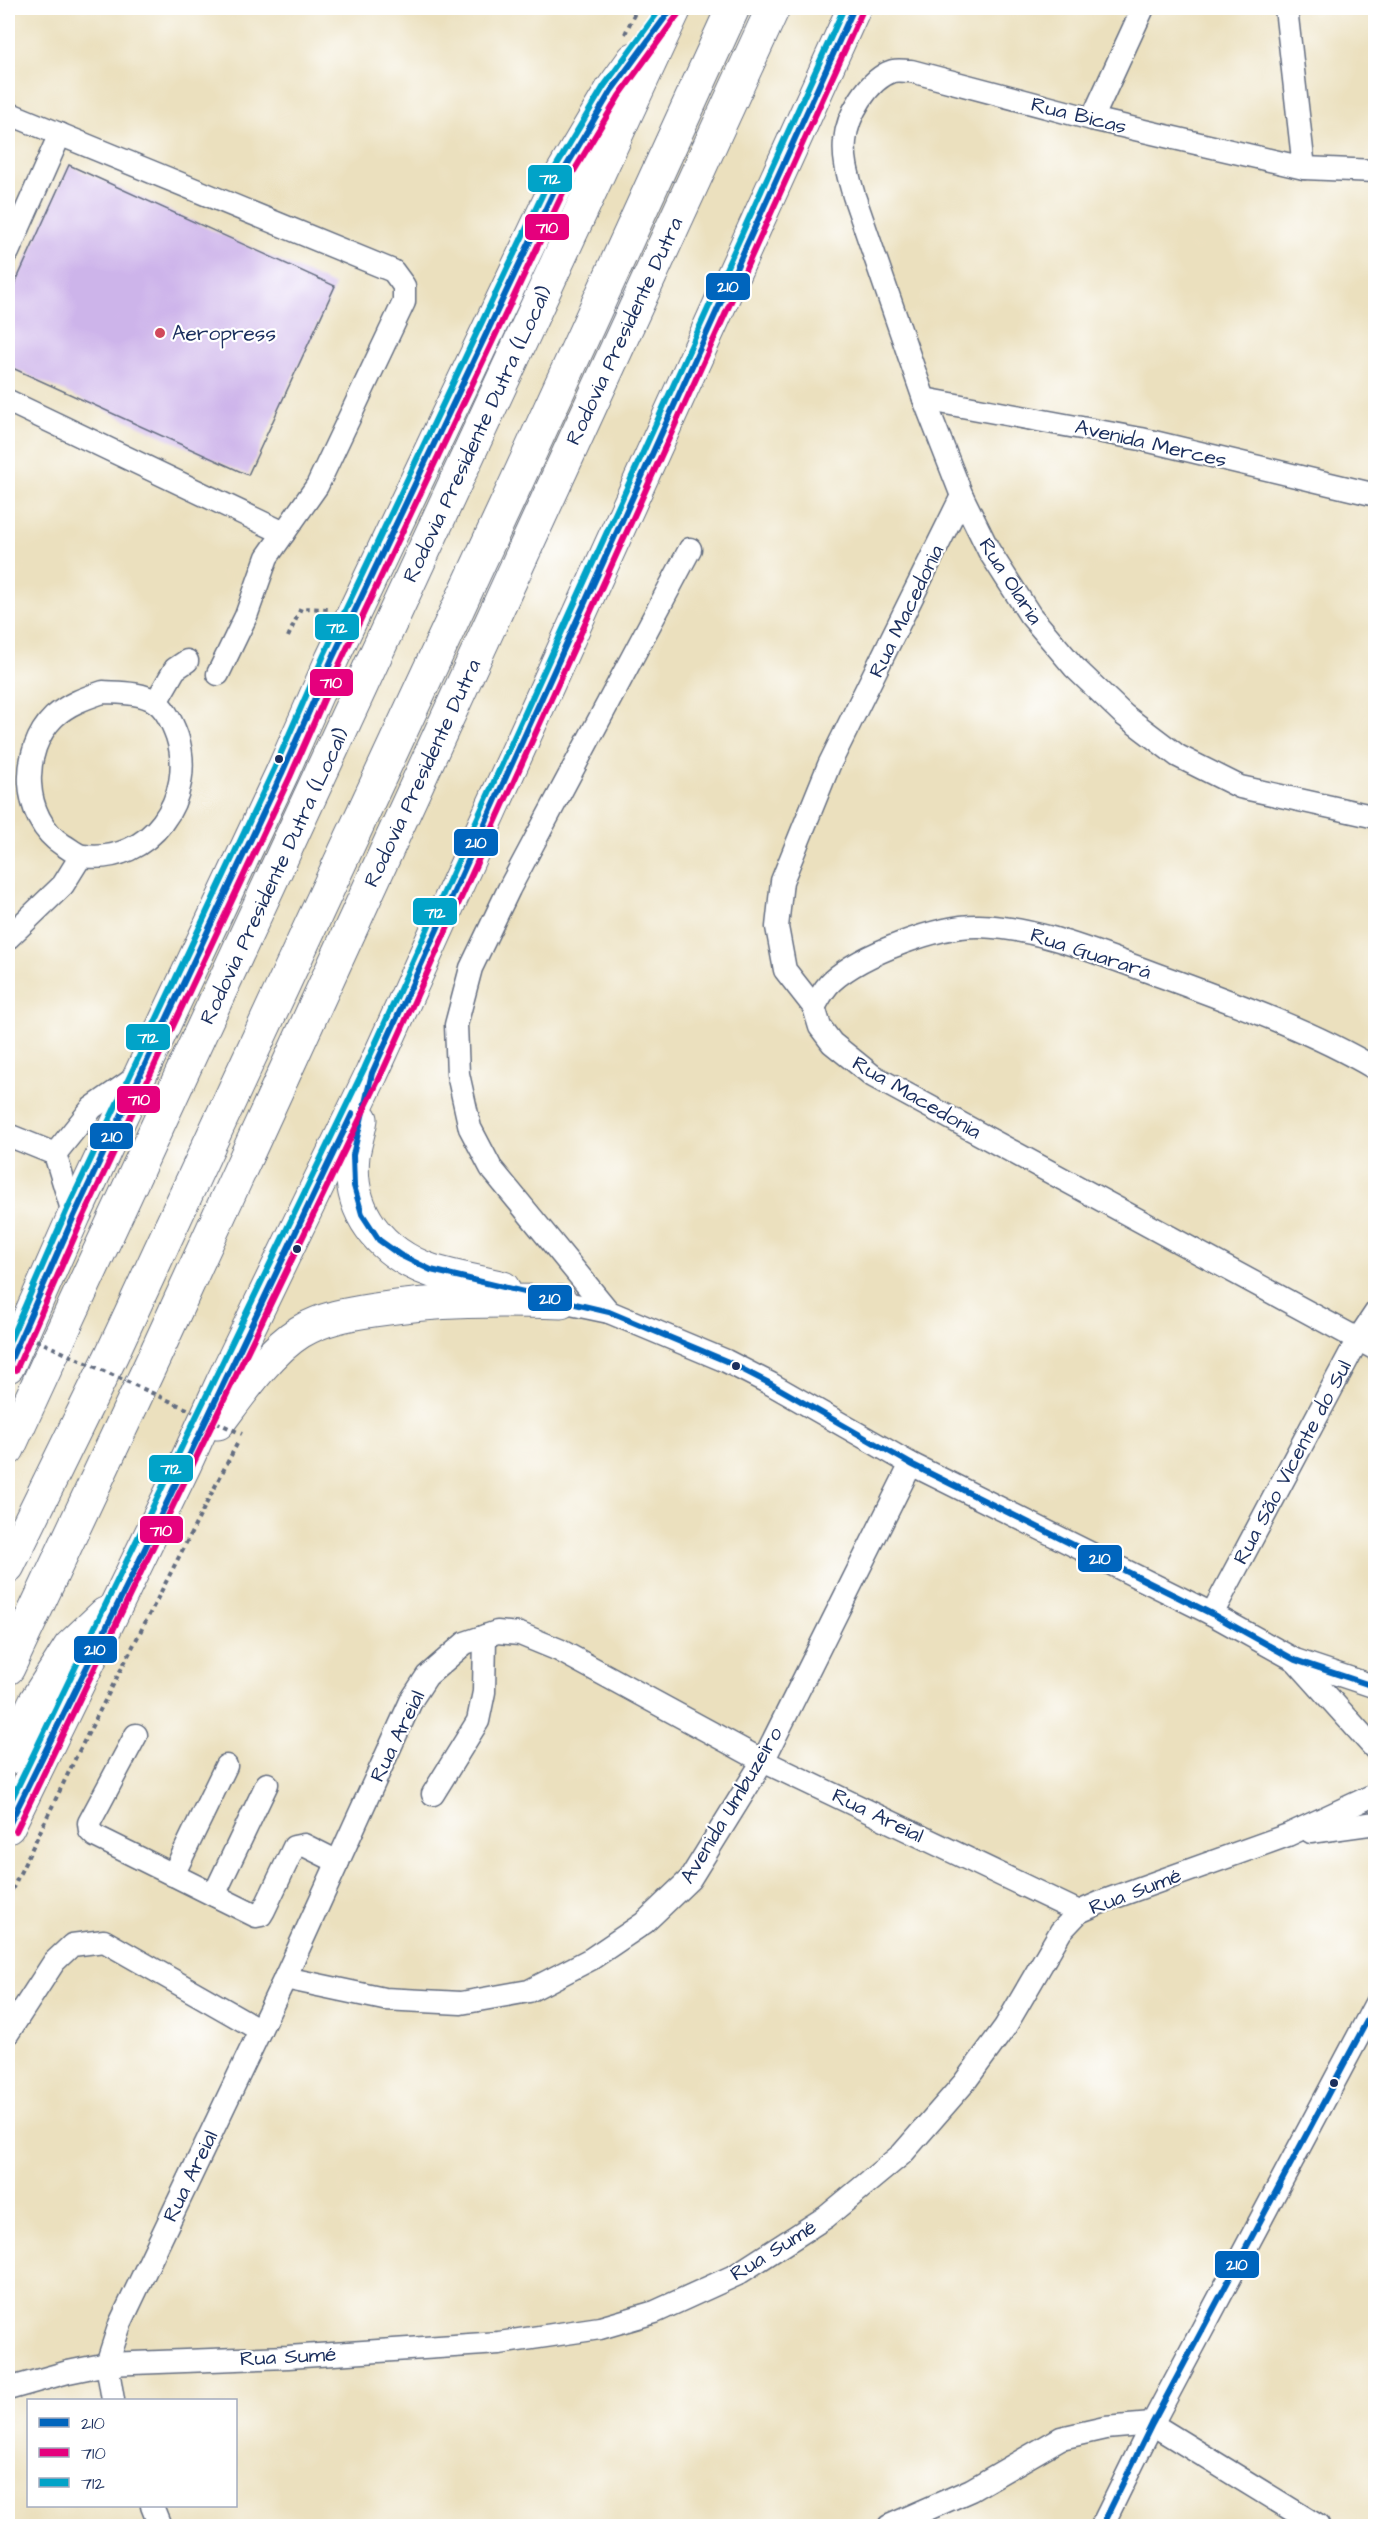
<svg xmlns="http://www.w3.org/2000/svg" width="1383" height="2534" viewBox="0 0 1383 2534" font-family="'Architects Daughter',sans-serif">
  <style>
    .building { fill: #cdb4ea }
    .lines { fill: none; stroke-linecap: round; stroke-linejoin: round }
    .minor-casing { stroke: #646d80; stroke-width: 25 }
    .highway-casing { stroke: #646d80; stroke-width: 35 }
    .path { stroke: #646d80; stroke-width: 4; stroke-dasharray: 4.5 4.5; stroke-linecap: butt }
    .minor { stroke: #fff; stroke-width: 22 }
    .highway { stroke: #fff; stroke-width: 33 }
    .path-bridge { stroke: #646d80; stroke-width: 4; stroke-dasharray: 4.5 4.5; stroke-linecap: butt }
    .bus-1-casing { stroke: #fff; stroke-width: 10 }
    .bus-2-casing { stroke: #fff; stroke-width: 10 }
    .bus-3-casing { stroke: #fff; stroke-width: 10 }
    .bus-1 { stroke: #0065bd; stroke-width: 6 }
    .bus-2 { stroke: #e5007d; stroke-width: 6 }
    .bus-3 { stroke: #01a3c8; stroke-width: 6 }
    .poi-dot { fill: #d1495b; stroke: #fff; stroke-width: 2 }
    .bus-dot { fill: #1b2f5e; stroke: #fff; stroke-width: 2 }
    .labels { text-anchor: middle; stroke-width: 4.5; stroke-linejoin: round; paint-order: stroke }
    .street-label { font-size: 21px; fill: #1b2f5e; stroke: #fff }
    .poi-label { font-size: 21px; fill: #1b2f5e; stroke: #fff; text-anchor: start }
    .line-badge { stroke: #fff; stroke-width: 2 }
    .badge-label { font-size: 16px; text-anchor: middle; font-weight: bold; fill: #fff }
  </style>
  <rect width="100%" height="100%" fill="#fff"/>
  <filter id="ink" filterUnits="userSpaceOnUse"><feTurbulence type="fractalNoise" baseFrequency=".0167" numOctaves="2"/><feDisplacementMap in="SourceGraphic" scale="12" xChannelSelector="R" yChannelSelector="G"/><feConvolveMatrix kernelMatrix="1 2 1 2 8 2 1 2 1" color-interpolation-filters="sRGB"/></filter>
  <filter id="wash" filterUnits="userSpaceOnUse"><feTurbulence type="fractalNoise" baseFrequency=".008" numOctaves="4" result="noise"/><feDisplacementMap in="SourceGraphic" scale="24" xChannelSelector="R" yChannelSelector="G"/><feGaussianBlur stdDeviation="1.35" result="paint"/><feColorMatrix in="noise" values="0 0 0 0 0 0 0 0 0 0 0 0 0 0 0 0 0 1.4 0 .05"/><feComposite in="paint" operator="in"/></filter>
  <g filter="url(#wash)">
    <rect width="100%" height="100%" fill="#ebe0be"/>
    <g id="blocks">
      <path class="building" d="M69,165L335,286L248,475L8,366V299Z"/>
    </g>
  </g>
  <g filter="url(#ink)">
    <use href="#blocks" fill-opacity="0" stroke="#646d80" stroke-width="1.5"/>
    <g class="lines">
      <g class="minor-casing">
        <g id="minor">
          <path d="M1286,8L1304,168"/>
          <path d="M8,113L393,271L404,286V302L317,486L267,557L246,616L218,674"/>
          <path d="M1092,119L1143,8"/>
          <path d="M1376,171L1304,168L1092,119L911,71C905,71 898,70 893,71C868,79 847,116 845,141C843,160 849,178 854,196L924,399L962,496L989,551L1030,615L1074,667L1124,715L1178,756L1240,787L1376,817"/>
          <path d="M8,252L60,134"/>
          <path d="M924,399L1141,439L1376,495"/>
          <path d="M8,401L284,533"/>
          <path d="M962,496L829,765L782,881L777,927L785,970L814,1007L820,1027L832,1043L873,1076L1376,1349"/>
          <path d="M103,692C120,693 141,692 156,702C166,709 173,725 177,736C197,797 150,865 83,856C76,855 69,848 63,845C21,818 20,750 54,717C68,704 85,698 103,692Z"/>
          <path d="M156,702L175,669L187,661"/>
          <path d="M8,938L63,885L81,856"/>
          <path d="M814,1007C819,999 824,988 832,981C862,954 939,925 979,926C1039,928 1094,952 1150,972C1223,999 1309,1029 1376,1069"/>
          <path d="M8,1135L55,1154"/>
          <path d="M55,1154L92,1108L138,1076"/>
          <path d="M55,1154L74,1216"/>
          <path d="M561,1302L609,1312L726,1361L771,1384L911,1464L1212,1614L1295,1660L1376,1687"/>
          <path d="M609,1312L491,1168L470,1128L458,1074L456,1025L471,968L509,889L690,549"/>
          <path d="M1212,1614L1358,1339L1376,1312"/>
          <path d="M1296,1661L1376,1750"/>
          <path d="M136,1735L89,1823L90,1831L95,1836L256,1916L261,1915L264,1910L294,1847L304,1845L338,1862"/>
          <path d="M433,1794L478,1721L484,1692L485,1636"/>
          <path d="M1311,1832L1376,1823"/>
          <path d="M173,1875L226,1766"/>
          <path d="M214,1895L267,1784"/>
          <path d="M285,1978L384,1999L461,2003L529,1991L591,1959L644,1923L690,1879L763,1761L911,1464"/>
          <path d="M8,2033L54,1962L72,1945L104,1941L260,2030"/>
          <path d="M8,2389L68,2372L107,2364L288,2357L499,2343L600,2328L655,2312L736,2275L826,2217L902,2154L964,2083L1005,2027L1061,1931L1079,1912L1104,1901L1288,1835L1376,1794"/>
          <path d="M113,2400L107,2364L120,2324L285,1978L412,1699L427,1676L465,1643L497,1632L520,1634L559,1650L763,1761L1079,1912"/>
          <path d="M152,2506L160,2526"/>
          <path d="M889,2526L971,2490L1061,2438L1105,2428L1152,2424L1318,2526"/>
          <path d="M1102,2526L1152,2424L1376,2003"/>
        </g>
      </g>
      <g class="highway-casing">
        <g id="highway">
          <path d="M361,1119C359,1131 355,1143 353,1155C347,1211 380,1253 432,1271C455,1278 480,1282 503,1288"/>
          <path d="M8,1366L74,1216L282,773L332,659L563,172L611,91L634,59"/>
          <path d="M218,1423C240,1394 269,1351 300,1332C323,1318 348,1314 374,1310C439,1300 495,1300 561,1302"/>
          <path d="M8,1449L675,8"/>
          <path d="M8,1566L112,1354L517,481L733,8"/>
          <path d="M8,1668L157,1351L773,8"/>
          <path d="M8,1758L35,1702L70,1647L105,1614"/>
          <path d="M8,1827L185,1464L222,1383L372,1073L854,8"/>
        </g>
      </g>
      <g class="path">
        <path d="M625,34L637,8"/>
        <path d="M288,637L301,608L328,609"/>
        <path d="M8,1898L78,1753L238,1442"/>
      </g>
      <use href="#minor" class="minor"/>
      <use href="#highway" class="highway"/>
      <path class="path-bridge" d="M36,1340L242,1434"/>
      <g class="bus-1-casing">
        <g id="bus-1">
          <path d="M854,8L372,1073L353,1155L354,1186L362,1214L379,1240L400,1255L431,1270L609,1312L726,1361L771,1384L911,1464L1212,1614L1295,1660L1376,1687"/>
          <path d="M8,1366L74,1216L282,773L332,659L563,172L611,91L672,8"/>
          <path d="M8,1827L139,1561L352,1114"/>
          <path d="M1102,2526L1152,2424L1376,2004"/>
        </g>
      </g>
      <g class="bus-2-casing">
        <g id="bus-2">
          <path d="M16,1370L82,1220L290,777L340,663L571,176L619,96L679,13"/>
          <path d="M16,1831L380,1077L862,12"/>
        </g>
      </g>
      <g class="bus-3-casing">
        <g id="bus-3">
          <path d="M8,1345L66,1212L274,769L324,655L555,168L604,86L661,8"/>
          <path d="M8,1807L364,1069L844,8"/>
        </g>
      </g>
      <use href="#bus-1" class="bus-1"/>
      <use href="#bus-2" class="bus-2"/>
      <use href="#bus-3" class="bus-3"/>
    </g>
  </g>
  <circle class="poi-dot" cx="160" cy="333" r="6"/>
  <g class="bus-dot">
    <circle cx="279" cy="759" r="5"/>
    <circle cx="297" cy="1249" r="5"/>
    <circle cx="736" cy="1366" r="5"/>
    <circle cx="1334" cy="2083" r="5"/>
  </g>
  <g class="labels">
    <g class="street-label">
      <text transform="translate(1079 115) rotate(14)" y="7">Rua Bicas</text>
      <text transform="translate(624 331) rotate(-65)" y="7">Rodovia Presidente Dutra</text>
      <text transform="translate(477 434) rotate(-65)" y="7">Rodovia Presidente Dutra (Local)</text>
      <text transform="translate(1151 443) rotate(13)" y="7">Avenida Merces</text>
      <text transform="translate(1011 581) rotate(57)" y="7">Rua Olaria</text>
      <text transform="translate(906 611) rotate(-64)" y="7">Rua Macedonia</text>
      <text transform="translate(422 773) rotate(-65)" y="7">Rodovia Presidente Dutra</text>
      <text transform="translate(274 876) rotate(-65)" y="7">Rodovia Presidente Dutra (Local)</text>
      <text transform="translate(1091 953) rotate(18)" y="7">Rua Guarará</text>
      <text transform="translate(917 1097) rotate(30)" y="7">Rua Macedonia</text>
      <text transform="translate(1292 1462) rotate(-62)" y="7">Rua São Vicente do Sul</text>
      <text transform="translate(397 1736) rotate(-64)" y="7">Rua Areial</text>
      <text transform="translate(731 1805) rotate(-59)" y="7">Avenida Umbuzeiro</text>
      <text transform="translate(878 1815) rotate(26)" y="7">Rua Areial</text>
      <text transform="translate(1135 1891) rotate(-21)" y="7">Rua Sumé</text>
      <text transform="translate(190 2176) rotate(-64)" y="7">Rua Areial</text>
      <text transform="translate(773 2250) rotate(-32)" y="7">Rua Sumé</text>
      <text transform="translate(288 2356) rotate(-3)" y="7">Rua Sumé</text>
    </g>
    <g class="poi-label">
      <text x="172" y="340">Aeropress</text>
    </g>
  </g>
  <g class="line-badge">
    <rect x="527" y="164" width="46" height="29" rx="6" fill="#01a3c8"/>
    <rect x="524" y="213" width="46" height="28" rx="6" fill="#e5007d"/>
    <rect x="705" y="272" width="46" height="29" rx="6" fill="#0065bd"/>
    <rect x="314" y="613" width="46" height="28" rx="6" fill="#01a3c8"/>
    <rect x="309" y="668" width="45" height="29" rx="6" fill="#e5007d"/>
    <rect x="453" y="828" width="46" height="29" rx="6" fill="#0065bd"/>
    <rect x="412" y="897" width="46" height="29" rx="6" fill="#01a3c8"/>
    <rect x="125" y="1023" width="46" height="28" rx="6" fill="#01a3c8"/>
    <rect x="116" y="1085" width="45" height="29" rx="6" fill="#e5007d"/>
    <rect x="89" y="1122" width="45" height="28" rx="6" fill="#0065bd"/>
    <rect x="527" y="1284" width="46" height="28" rx="6" fill="#0065bd"/>
    <rect x="148" y="1454" width="46" height="29" rx="6" fill="#01a3c8"/>
    <rect x="139" y="1515" width="45" height="29" rx="6" fill="#e5007d"/>
    <rect x="1077" y="1544" width="46" height="29" rx="6" fill="#0065bd"/>
    <rect x="73" y="1635" width="45" height="29" rx="6" fill="#0065bd"/>
    <rect x="1214" y="2250" width="46" height="29" rx="6" fill="#0065bd"/>
  </g>
  <g class="badge-label">
    <text x="550" y="184">712</text>
    <text x="547" y="233">710</text>
    <text x="728" y="292">210</text>
    <text x="337" y="633">712</text>
    <text x="331" y="688">710</text>
    <text x="476" y="848">210</text>
    <text x="435" y="918">712</text>
    <text x="148" y="1043">712</text>
    <text x="139" y="1105">710</text>
    <text x="112" y="1142">210</text>
    <text x="550" y="1304">210</text>
    <text x="171" y="1474">712</text>
    <text x="161" y="1536">710</text>
    <text x="1100" y="1564">210</text>
    <text x="95" y="1655">210</text>
    <text x="1237" y="2270">210</text>
  </g>
  <rect width="1383" height="2534" fill="none" stroke="#fff" stroke-width="30"/>
  <rect x="27" y="2399" width="210" height="108" fill="#ffffff" stroke="#a4acbf" stroke-width="1.5"/>
  <rect x="39" y="2418" width="30" height="9" fill="#0065bd" stroke="#a4acbf" stroke-width="1.5"/>
  <text x="81" y="2429" font-size="18" fill="#1b2f5e">210</text>
  <rect x="39" y="2448" width="30" height="9" fill="#e5007d" stroke="#a4acbf" stroke-width="1.5"/>
  <text x="81" y="2459" font-size="18" fill="#1b2f5e">710</text>
  <rect x="39" y="2478" width="30" height="9" fill="#01a3c8" stroke="#a4acbf" stroke-width="1.5"/>
  <text x="81" y="2489" font-size="18" fill="#1b2f5e">712</text>
</svg>
